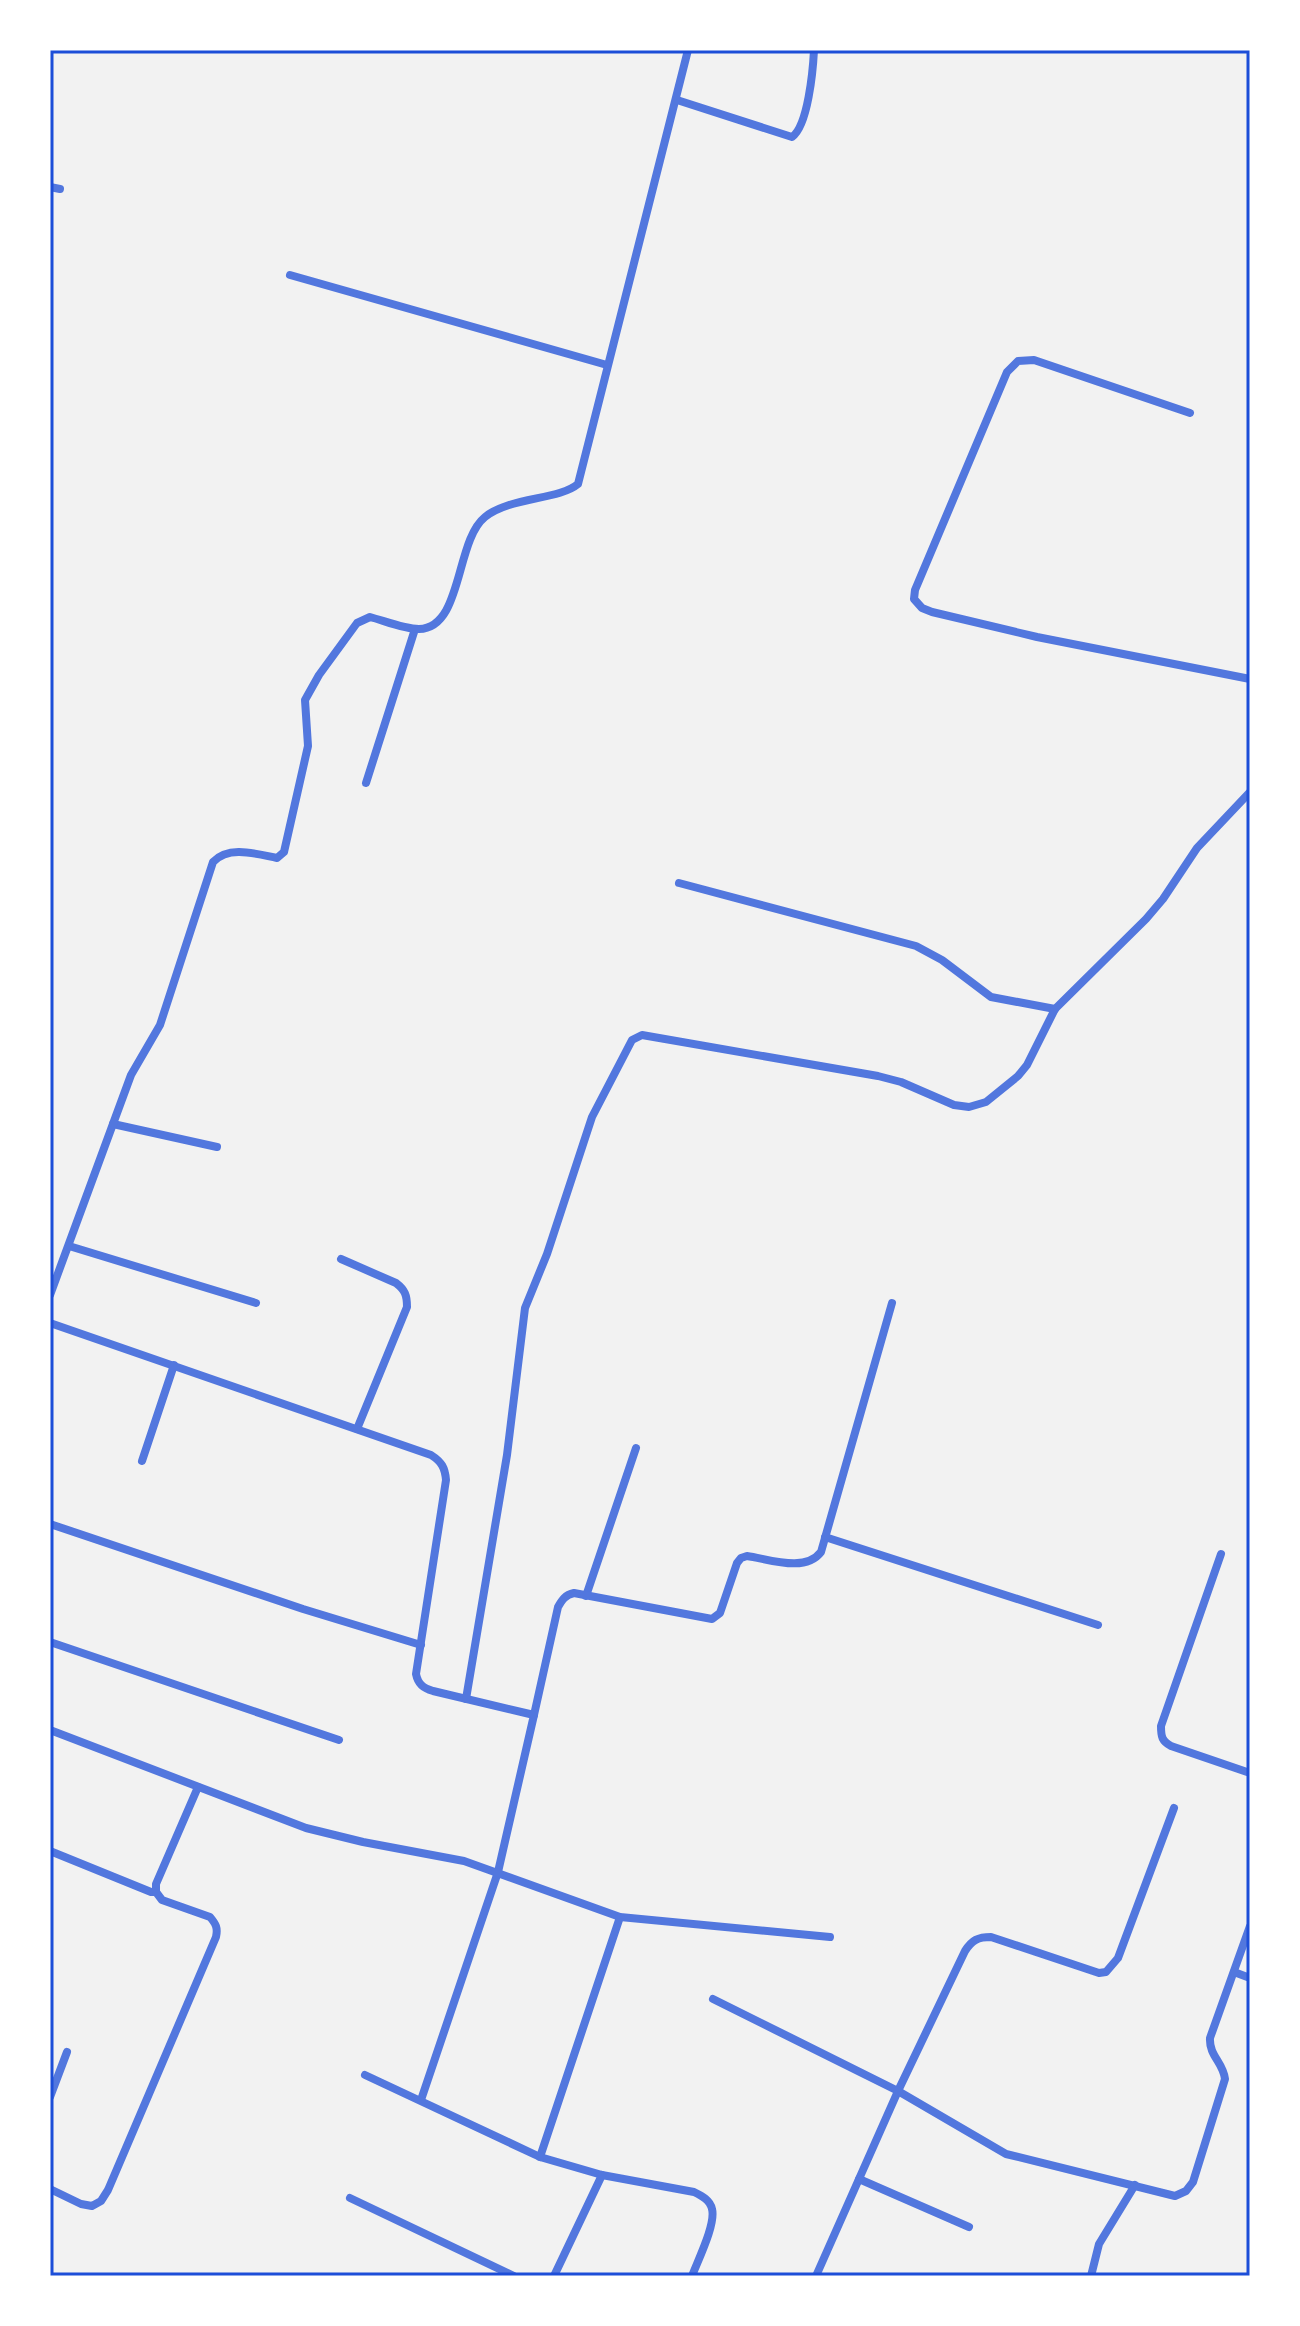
<svg xmlns="http://www.w3.org/2000/svg" width="1300" height="2326" viewBox="0 0 1300 2326" font-family="'Archivo Narrow',sans-serif">
  <style>
    .lines { fill: none; stroke-linecap: round; stroke-linejoin: round }
    .minor { stroke: #5277de; stroke-width: 8 }
    .neatline { fill: none; stroke: #1d4ed8; stroke-width: 3 }
  </style>
  <rect width="100%" height="100%" fill="#f2f2f2"/>
  <g class="lines">
    <g class="minor">
      <path d="M677,100L792,137C808,126 813,70 814,50"/>
      <path d="M50,187L60,189"/>
      <path d="M290,275L607,365"/>
      <path d="M1190,413L1034,360L1018,361L1007,372L915,590L914,599L922,608L932,612L1037,637L1250,679"/>
      <path d="M366,783L415,629"/>
      <path d="M679,883L916,946L942,960L991,997L1055,1009"/>
      <path d="M113,1124L217,1147"/>
      <path d="M69,1246L256,1303"/>
      <path d="M341,1259L396,1283C405,1290 407,1295 407,1307L357,1429"/>
      <path d="M50,1295L131,1075L160,1025L213,862C229,845 256,854 277,858L284,852L308,746L305,700L319,675L357,623L370,617C385,621 404,629 419,629C463,628 455,541 485,517C509,497 559,500 578,484L688,50"/>
      <path d="M50,1323L431,1455C442,1462 445,1468 446,1480L416,1674C418,1684 423,1688 433,1691L534,1715L498,1872L421,2100"/>
      <path d="M142,1461L174,1365"/>
      <path d="M50,1524L303,1609L421,1645"/>
      <path d="M825,1537L1098,1625"/>
      <path d="M1221,1554L1161,1726C1161,1737 1162,1741 1171,1746L1250,1773"/>
      <path d="M586,1596L636,1448"/>
      <path d="M50,1642L339,1740"/>
      <path d="M466,1699L507,1455L525,1308L547,1254L592,1117L632,1040L642,1035L878,1076L901,1082L954,1105L969,1107L986,1102L1018,1076L1027,1065L1055,1009L1146,919L1163,899L1197,848L1250,792"/>
      <path d="M534,1715L558,1607C562,1600 565,1595 574,1593L712,1619L720,1613L737,1563L741,1558L747,1556C769,1559 805,1573 821,1552L892,1303"/>
      <path d="M50,1730L306,1828L363,1842L464,1861L620,1917L830,1937"/>
      <path d="M1174,1808L1118,1958L1106,1972L1099,1973L991,1937C978,1937 972,1940 965,1951L898,2091L1006,2154L1175,2196L1186,2191L1193,2182L1225,2079C1223,2062 1209,2056 1210,2038L1250,1926"/>
      <path d="M50,1851L151,1892H156"/>
      <path d="M620,1917L540,2157L602,2175L694,2192C702,2196 710,2200 712,2209C716,2224 698,2260 692,2276"/>
      <path d="M1234,1972L1250,1978"/>
      <path d="M713,1999L898,2091L816,2276"/>
      <path d="M365,2075L540,2157"/>
      <path d="M50,2097L67,2052"/>
      <path d="M859,2179L969,2227"/>
      <path d="M50,2189L81,2204L92,2206L101,2201L108,2190L216,1937C218,1928 216,1924 210,1917L162,1900L156,1892V1884L198,1787"/>
      <path d="M350,2198L514,2276"/>
      <path d="M554,2276L602,2175"/>
      <path d="M1091,2276L1099,2244L1135,2185"/>
    </g>
  </g>
  <rect width="1300" height="2326" fill="none" stroke="#ffffff" stroke-width="104"/>
  <rect x="52" y="52" width="1196" height="2222" class="neatline"/>
</svg>
